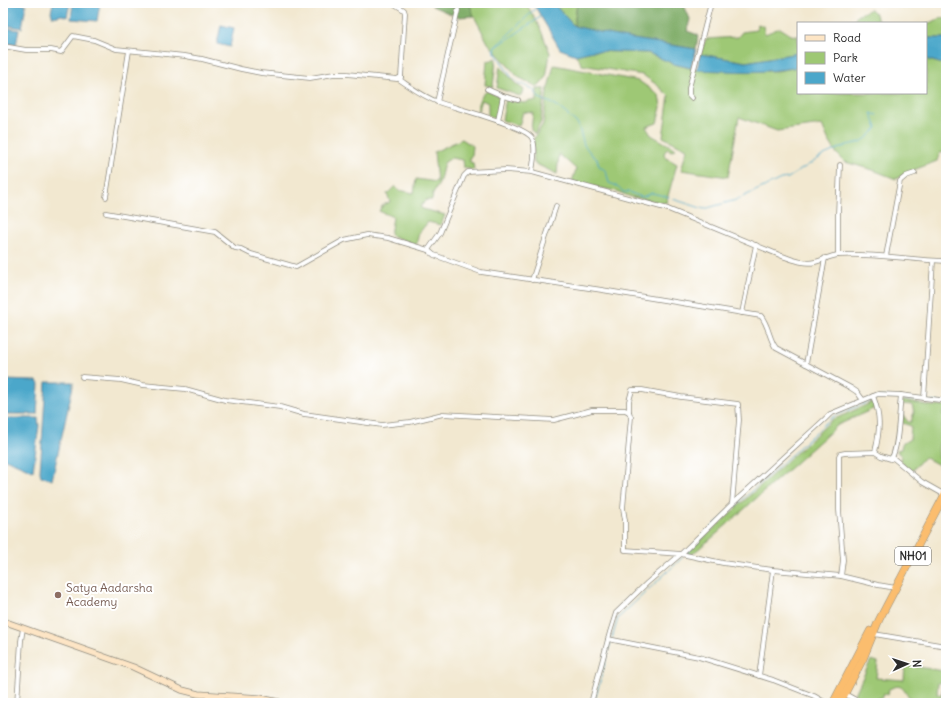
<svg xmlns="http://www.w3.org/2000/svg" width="949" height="706" viewBox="0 0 949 706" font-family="Delius,sans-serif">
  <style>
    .green { fill: #9ec874; stroke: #647a50 }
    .forest { fill: #7eac66; stroke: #546c48 }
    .water { fill: #4ca7ca; stroke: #3c697a }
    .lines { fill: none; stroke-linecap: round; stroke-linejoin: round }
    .stream { stroke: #4ca7ca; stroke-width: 1 }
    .minor-casing { stroke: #8e8a7e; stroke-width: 5.5 }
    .secondary-casing { stroke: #8e8a7e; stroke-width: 7 }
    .trunk-casing { stroke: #8e8a7e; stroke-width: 8 }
    .minor { stroke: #fff; stroke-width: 4 }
    .secondary { stroke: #fde5c5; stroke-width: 5.5 }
    .trunk { stroke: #fbbd6e; stroke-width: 7 }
    .education-dot { fill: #8d6e63; stroke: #fff; stroke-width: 1.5 }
    .labels { text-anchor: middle; stroke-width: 4; stroke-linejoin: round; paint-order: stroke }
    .shield { fill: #fff; stroke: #6b6b6b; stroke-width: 1 }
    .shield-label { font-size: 11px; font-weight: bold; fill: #2b2b2b }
    .education-label { font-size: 12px; fill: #785e54; stroke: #fff; text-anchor: start }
  </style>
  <rect width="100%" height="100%" fill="#fff"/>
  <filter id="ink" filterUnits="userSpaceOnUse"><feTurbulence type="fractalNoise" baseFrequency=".025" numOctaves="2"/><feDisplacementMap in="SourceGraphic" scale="8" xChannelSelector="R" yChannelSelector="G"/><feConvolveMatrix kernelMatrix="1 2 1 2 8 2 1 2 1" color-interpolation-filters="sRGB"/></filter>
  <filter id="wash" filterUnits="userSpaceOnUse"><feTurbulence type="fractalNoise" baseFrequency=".012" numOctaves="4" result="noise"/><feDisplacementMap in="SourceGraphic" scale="16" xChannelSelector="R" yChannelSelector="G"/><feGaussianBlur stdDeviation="0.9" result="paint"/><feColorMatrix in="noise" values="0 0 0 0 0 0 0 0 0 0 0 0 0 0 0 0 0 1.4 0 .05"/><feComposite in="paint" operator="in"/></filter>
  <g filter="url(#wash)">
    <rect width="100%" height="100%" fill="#f2e8d0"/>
    <g class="green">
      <path d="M469,3H526L540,28L550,53L546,78L538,87L518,77L488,43L474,16Z"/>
      <path d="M553,3H577L574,26Z"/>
      <path d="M871,9L876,14L878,23H852L858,15Z"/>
      <path d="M942,18L946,19V38H926V24Z"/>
      <path d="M758,24L763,26L765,34L780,28L791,35L798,36V53L746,62L700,54L706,39L738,37L742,32L756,30Z"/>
      <path d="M593,51L648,53L674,64L697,70L777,71L798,67V93H926V59L946,65V152L940,153L937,161L911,171L896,179L873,170L845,162L837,154L828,139L822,125L777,131L739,117L728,177L681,170L687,149L663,137L669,96L657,85L643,75L582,65L576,55Z"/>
      <path d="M495,58L496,60L493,87L485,85L487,61L492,60Z"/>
      <path d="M554,65L639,81L659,95L661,107L657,123L646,127L651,135L676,149L672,151L667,149L664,153L665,157L677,164L666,203L631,197L616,191L572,182L576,169L559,154L557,174L534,163L533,140L543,124L547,92Z"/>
      <path d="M500,66L515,83L524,90L520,96L497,88Z"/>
      <path d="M537,89H545L541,122L535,134L531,130L533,113L523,112L519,126L502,120L506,99L524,103L531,101H537Z"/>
      <path d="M487,91L500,97L496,119L488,115V103L482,100L478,112C476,104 480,96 487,91Z"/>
      <path d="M462,139L473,146L472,155L470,157V162L473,163L474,170L464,168L463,160L451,158L444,163L439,184L433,193L432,200H426L420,207L423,209L445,215L441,225L428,222L419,233L416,245L390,235L393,217L379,211L383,205L390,202L387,194L395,186L398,190L414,193L416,179L437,182L434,152Z"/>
      <path d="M903,401L932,406H946V409L942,414L946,416V422H943L942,427L946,429V435C937,442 938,449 939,458L943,462L946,461V476L939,468V465L924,457L911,472L900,461L901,455L898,453L897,450L901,449L902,444L910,439L911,426L902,423L903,415L908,422H911L914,412L912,405L902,404Z"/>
      <path d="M873,402L875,408L838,425L712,538L691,555L686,554L832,420Z"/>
      <path d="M871,660L878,662L876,678L904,680L905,665L944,671V682L938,683L937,694L942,695L939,703H912C911,697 912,701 909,697C902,688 902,683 889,689L887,695L884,693L882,698H878V703H866L854,696Z"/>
    </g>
    <g class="forest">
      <path d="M433,3H469L474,16L458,17L432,6Z"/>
      <path d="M577,3H683L690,19L687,31L698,35L696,49L621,37L574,26Z"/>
    </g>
    <g class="water">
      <path d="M5,3H19L26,5L22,28L3,25Z"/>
      <path d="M53,3H70L67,17L62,15L53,17L51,12Z"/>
      <path d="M73,3H100L97,21L71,19Z"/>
      <path d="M533,3H553L574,26L621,37L696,49L691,68L674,64L648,53L593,51L576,55L560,49Z"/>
      <path d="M221,25L234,28L230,47L217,44Z"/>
      <path d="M3,27L19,30L16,45L3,43Z"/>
      <path d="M926,38H946V65L926,59Z"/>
      <path d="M798,53V67C764,74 731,71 697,70L700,54L746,62Z"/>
      <path d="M3,380L37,381L39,384L37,414H3Z"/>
      <path d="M46,382H73V386L52,480L41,476L40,472Z"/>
      <path d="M15,418H38L39,426L33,471L3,458V419Z"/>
    </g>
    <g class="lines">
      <g class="stream">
        <path d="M536,8L493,49L512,78L519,83L533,89L539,98L556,105L578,124L584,145L592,155L597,159L599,166L606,171L609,183C615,185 619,186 623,192H628L642,197L652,193L669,197"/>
        <path d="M495,52L496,47L499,45L542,16"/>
        <path d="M673,199L704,209L736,200L781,179L788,178L824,155L847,145L861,142L868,137L877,128L871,113L877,115"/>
        <path d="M875,399L881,397L900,398"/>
        <path d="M903,399L946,403"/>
        <path d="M687,553L709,530L828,421L834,416L872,400"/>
        <path d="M612,638L618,618L683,557"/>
        <path d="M594,703L611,641"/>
      </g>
    </g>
  </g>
  <g filter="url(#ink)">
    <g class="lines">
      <g class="minor-casing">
        <g id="minor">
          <path d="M393,3L404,10L405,13L401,77"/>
          <path d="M3,46L26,50H51L61,52L73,36L94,40L116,49L185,56L202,59L241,69L261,73L310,78L334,74H347L397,79L401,77L400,80C412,88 424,97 438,102C454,108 526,126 532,138C537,148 533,163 532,172"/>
          <path d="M487,89L503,96L498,121"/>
          <path d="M503,96L518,100"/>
          <path d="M692,98L689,95V88L711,3"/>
          <path d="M437,102L458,10"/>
          <path d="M106,197L129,51"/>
          <path d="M106,213L215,232L235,248L241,249L251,254L296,267L344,240L367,235L388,238L428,250L434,255L481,272L602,290L761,316C769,326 769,339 776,348L851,388L857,392L863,400"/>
          <path d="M428,250L440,233L464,176L468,172L506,170L532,172L617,195L668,209L782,256C792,259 805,265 815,262C823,260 830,256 838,255C874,253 910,260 946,261"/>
          <path d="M838,255V214L840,165"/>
          <path d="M886,256L900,181L906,176L915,173"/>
          <path d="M532,280L556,206"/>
          <path d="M742,313L756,245"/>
          <path d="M806,364L825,258"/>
          <path d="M82,377L121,380L143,385L185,389L225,400L280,407L304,414L382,425L410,422L443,414L554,420L592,410H625L629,412L631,417L623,508L625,520V550L681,554L723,563L773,570L841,576L878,585L896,588"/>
          <path d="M873,396C881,416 880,431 875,452"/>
          <path d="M924,398L933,261"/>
          <path d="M629,412V401L632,390H642L681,397L738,404L739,420L732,504"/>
          <path d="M892,457L922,482L945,495"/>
          <path d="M841,576L843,560L839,510V456L840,454L845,453L875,452L881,456L891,459C899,448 899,410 901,395"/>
          <path d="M874,634L946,646"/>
          <path d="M608,639L699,657L773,680L814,696L826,703"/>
          <path d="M759,676L773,570"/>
          <path d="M845,694L861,703"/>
          <path d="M17,703L21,641L23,628"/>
          <path d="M591,703L610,632L616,613L647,583L681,554L732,504L825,419L830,414L878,394L901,395L940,400L946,399"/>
          <path d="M943,703L945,687"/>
        </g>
      </g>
      <g class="secondary-casing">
        <path id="secondary" d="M3,621L133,667L182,690L198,694L260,698L283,703"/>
      </g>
      <g class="trunk-casing">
        <g id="trunk">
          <path d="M833,703L870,631"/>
          <path d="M840,703L863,659L879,620L946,492"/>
        </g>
      </g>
      <use href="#minor" class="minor"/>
      <use href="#secondary" class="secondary"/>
      <use href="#trunk" class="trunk"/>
    </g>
  </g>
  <circle class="education-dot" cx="58" cy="595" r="4"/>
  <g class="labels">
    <rect class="shield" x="895" y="547" width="36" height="18" rx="3"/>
    <g class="shield-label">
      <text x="913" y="560">NH01</text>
    </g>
    <g class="education-label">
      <text x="66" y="592">Satya Aadarsha<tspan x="66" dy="14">Academy</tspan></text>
    </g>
  </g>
  <rect width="949" height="706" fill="none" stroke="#fff" stroke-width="16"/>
  <rect x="797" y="22" width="130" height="72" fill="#ffffff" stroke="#aaaaaa"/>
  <rect x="805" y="35" width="20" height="6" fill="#fde5c5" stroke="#aaaaaa"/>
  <text x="833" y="42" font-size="12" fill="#2b2b2b">Road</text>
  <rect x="805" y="52" width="20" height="12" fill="#9ec874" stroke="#aaaaaa"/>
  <text x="833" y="62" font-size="12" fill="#2b2b2b">Park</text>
  <rect x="805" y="72" width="20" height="12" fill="#4ca7ca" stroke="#aaaaaa"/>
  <text x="833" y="82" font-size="12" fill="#2b2b2b">Water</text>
  <g transform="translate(907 664) rotate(87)" stroke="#ffffff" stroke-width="3" paint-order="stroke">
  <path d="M0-3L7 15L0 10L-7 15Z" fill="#2b2b2b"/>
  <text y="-6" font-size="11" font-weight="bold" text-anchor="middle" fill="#2b2b2b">N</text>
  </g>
</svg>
